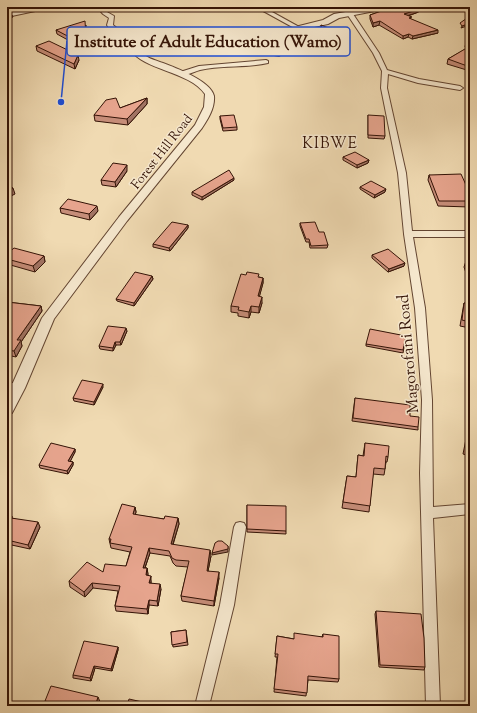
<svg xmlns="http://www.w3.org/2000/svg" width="477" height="713" viewBox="0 0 477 713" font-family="'Sorts Mill Goudy',serif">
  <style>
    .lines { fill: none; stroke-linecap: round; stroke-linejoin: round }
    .minor-casing { stroke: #634531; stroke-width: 2 }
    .tertiary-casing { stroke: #634531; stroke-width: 2 }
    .minor { fill: #f5e7cd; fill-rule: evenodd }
    .tertiary { fill: #f5e7cd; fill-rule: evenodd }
    .wall { fill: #c68d79; stroke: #341306 }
    .shaded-wall { fill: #a17363; stroke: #341306 }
    .building { fill: #e6a48d; stroke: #341306 }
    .labels { text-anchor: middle; stroke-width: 3; stroke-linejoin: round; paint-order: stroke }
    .far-street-label { font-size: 13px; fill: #341306; stroke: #f5e7cd }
    .far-quarter-label { font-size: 15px; letter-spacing: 1px; fill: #341306; stroke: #f5e7cd }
    .street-label { font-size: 16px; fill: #341306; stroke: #f5e7cd }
    .leader { fill: none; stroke: #1d4ed8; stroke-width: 1.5 }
    .callout-dot { fill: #1d4ed8; stroke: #f5e7cd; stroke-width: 1.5 }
    .callout { fill: #f5e7cd; stroke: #1d4ed8; stroke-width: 1.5 }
    .callout-label { font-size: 17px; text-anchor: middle; font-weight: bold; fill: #341306 }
  </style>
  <rect width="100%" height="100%" fill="#f0dab2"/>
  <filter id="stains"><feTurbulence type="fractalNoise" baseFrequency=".005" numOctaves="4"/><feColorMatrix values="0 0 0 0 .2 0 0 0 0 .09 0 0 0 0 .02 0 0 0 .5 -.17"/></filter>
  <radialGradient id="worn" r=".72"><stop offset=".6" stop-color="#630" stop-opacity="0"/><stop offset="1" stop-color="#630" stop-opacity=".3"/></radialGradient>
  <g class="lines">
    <g class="minor-casing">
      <g id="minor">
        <path d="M42,7H54L7,17V13Z"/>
        <path d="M97,7H103L107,12L114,16L113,25L123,33L151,43L146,44L119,36L110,30L107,25L109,18L103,14Z"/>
        <path d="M256,7H263L301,28L296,29Z"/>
        <path d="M346,7H352L353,14L379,53L387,70L419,79L460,86L463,88L460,90L418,83L388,74L387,88L406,173L412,231H470V237H413L425,308L432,400L433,507L470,504V514L433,518L440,706H426L420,473L422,400L415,308L404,234L398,173L381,88L382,71L373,53L347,14Z"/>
        <path d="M222,37L243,46L278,52L285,46L286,44H290L291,47L279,56L240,48L220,40V38Z"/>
        <path d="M266,60L268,61V63C246,68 222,65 200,70C192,72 184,78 177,73L199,66Z"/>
        <path d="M7,382L22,385L23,388L22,391L18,392L7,390Z"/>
        <path d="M240,522L244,523L246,527L234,605L209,706H195L220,605L234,527L236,523Z"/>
      </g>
    </g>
    <g class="tertiary-casing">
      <path id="tertiary" d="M374,7H388L385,9L339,18L328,24L287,33L244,37L222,41L190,40L149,45L139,50C145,58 155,60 163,63C176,68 211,81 214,96C215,108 208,119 202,128L127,221L54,319L25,388L12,413L7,414V396L42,318L119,217L195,125L204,107L205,94C189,71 143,70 131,50L136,44L148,41L190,36L222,37L244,33L287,29L323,20L334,14Z"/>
    </g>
    <use href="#minor" class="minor"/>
    <use href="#tertiary" class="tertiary"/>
  </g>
  <g class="wall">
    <path d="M393,7H428L416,13L408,16L411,19L438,33L412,39L408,37L403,39L379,25L373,27L370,19V15Z"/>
    <path d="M321,25L349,46V48L326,49L321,27Z"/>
    <path d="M56,30L87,41L77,45L57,34Z"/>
    <path d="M470,32V71L447,64L448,59L469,47H465L466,42Z"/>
    <path d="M284,37L282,46L278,50L265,48V45Z"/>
    <path d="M36,46L79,60L75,69L37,51Z"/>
    <path d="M147,98V104L128,125L95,121L94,115L120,108Z"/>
    <path d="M368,115L385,136L384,139L368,138Z"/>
    <path d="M220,116L237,127V130L223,131L220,119Z"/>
    <path d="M343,157L369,160L368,163L357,168L343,160Z"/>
    <path d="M127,171L116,187L102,185L101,180Z"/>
    <path d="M429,175L466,185H470V207L438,206L428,180Z"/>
    <path d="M234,180L202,200L192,195V192Z"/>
    <path d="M360,187L385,192L374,198L360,189Z"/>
    <path d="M60,208L98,211L90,220L61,213Z"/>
    <path d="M300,223L319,232L328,245L327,248H310L309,242H306L300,226Z"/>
    <path d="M188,225V228L170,251L153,247V244Z"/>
    <path d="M7,254L44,256L45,262L35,272L7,264Z"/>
    <path d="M372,255L404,266L388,272L372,258Z"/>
    <path d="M466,261L470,262V285L464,267Z"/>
    <path d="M152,276L153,279L134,306L117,301L116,299Z"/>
    <path d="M259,277L263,278V283L259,297L262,303L259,313L251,312L249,318L238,316V313L231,312V306Z"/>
    <path d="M7,302L41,306L42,311L21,342L22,346L16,357L7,355Z"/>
    <path d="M464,303L470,304V328L460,326Z"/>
    <path d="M127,331L121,345H116L113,351L100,349L99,346Z"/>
    <path d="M406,336L403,353L366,346V344Z"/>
    <path d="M103,387L94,405L74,401L73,398Z"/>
    <path d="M355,398L410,416L418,427V430L352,421Z"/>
    <path d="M468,433L470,434V459H469L470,456L463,454L466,439Z"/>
    <path d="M365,443L388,457L387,462H386L385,469L384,475L373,474L369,512L342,508L347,476L356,477L358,455L363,456Z"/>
    <path d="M75,449V452L70,461L73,462V465L68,474L40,468L39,465Z"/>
    <path d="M247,505L286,531V534L247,532Z"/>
    <path d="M135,507L136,512L135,515L164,519L178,518L179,524L173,545L211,556L208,571L219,578L214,606L182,601L181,596L188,567L176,566L173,563L170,556L150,553L145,568H147L148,575L151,581V583L161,589L158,606L149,605L148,614L116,611L115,606L118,591L93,588L85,597L70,587L69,581L126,566L130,552L111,548L109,539Z"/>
    <path d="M7,515L12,516V518L40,527L30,549L7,544Z"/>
    <path d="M376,611L425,667L424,670L379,667L375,614Z"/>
    <path d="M186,630L188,645L173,647L171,632Z"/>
    <path d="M323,634L339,679L338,682L308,680L306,696L274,692L277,657H275L277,636L294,639L322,637Z"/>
    <path d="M118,647V650L112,671L95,668L91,681L73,678V675Z"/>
  </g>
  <g class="shaded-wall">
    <path d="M19,7H33L7,12V9Z"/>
    <path d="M422,7H428L416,13L403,17L404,14Z"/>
    <path d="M12,15L13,17L7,19V16Z"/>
    <path d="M380,21L379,25L373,27V23Z"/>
    <path d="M470,23V25L461,28L462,26Z"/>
    <path d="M86,25L87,41L77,45V41Z"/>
    <path d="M438,30V33L412,39L413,36Z"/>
    <path d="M284,34L282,46L278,50V47Z"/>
    <path d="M409,34L408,37L403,39V36Z"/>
    <path d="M78,55L79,60L75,69L74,64Z"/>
    <path d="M147,98V104L128,125L127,119Z"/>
    <path d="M369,160L368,163L357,168V165Z"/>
    <path d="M127,165V171L116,187L115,182Z"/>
    <path d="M234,178V180L202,200V197Z"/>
    <path d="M13,188L15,194L7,198V191Z"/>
    <path d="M386,189L385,192L374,198L375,195Z"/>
    <path d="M97,206L98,211L90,220L89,214Z"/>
    <path d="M188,225V228L170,251L169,248Z"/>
    <path d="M44,256L45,262L35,272L33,266Z"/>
    <path d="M405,263L404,266L388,272L389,269Z"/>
    <path d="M152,276L153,279L134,306V303Z"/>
    <path d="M263,278V283L258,302V296Z"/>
    <path d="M262,297V303L259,313V307Z"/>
    <path d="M41,306L42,311L21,342L22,346L16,357L14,351L17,340Z"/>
    <path d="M251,306V312L249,318V312Z"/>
    <path d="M126,328L127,331L121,345L120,342Z"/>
    <path d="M115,342L116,345L113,351V348Z"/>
    <path d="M103,384V387L94,405V402Z"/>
    <path d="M75,449V452L69,464L68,461Z"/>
    <path d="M73,462V465L68,474L67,471Z"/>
    <path d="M135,507L136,512L134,520L133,514Z"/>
    <path d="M178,518L179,524L171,550V544Z"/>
    <path d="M38,522L40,527L30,549L28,545Z"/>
    <path d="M228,546V552L212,555V553Z"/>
    <path d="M149,548L150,553L143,573V568Z"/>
    <path d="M210,550L211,556L207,576V571Z"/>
    <path d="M147,568L148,574L146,580V575Z"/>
    <path d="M219,572V578L214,606V601Z"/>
    <path d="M151,576V581L150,588L149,583Z"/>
    <path d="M92,583L93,588L85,597L84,592Z"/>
    <path d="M160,584L161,589L158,606L157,601Z"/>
    <path d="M149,600V605L148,614L147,609Z"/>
    <path d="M118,647V650L112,671L111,669Z"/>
    <path d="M94,666L95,668L91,681L90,678Z"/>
    <path d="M98,697L101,704L100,706H95Z"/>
  </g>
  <g class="building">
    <path d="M7,7H19L7,9Z"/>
    <path d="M393,7H422L417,10L404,14L412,17L409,18L438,30L413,36L409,34L403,36L380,21L373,23L370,15Z"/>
    <path d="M470,16V23L462,26L460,23Z"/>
    <path d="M85,21L86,37L77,41L56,30Z"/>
    <path d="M321,25L346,35L349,46H326Z"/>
    <path d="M470,32V43L466,42Z"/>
    <path d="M49,41L78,55L74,64L36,46Z"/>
    <path d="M470,46V67L448,59Z"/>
    <path d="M116,98L120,108L147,98L127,119L94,115L106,100Z"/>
    <path d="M234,115L237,127L223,128L220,116Z"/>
    <path d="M368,115L384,116L385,136L368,135Z"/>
    <path d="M355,152L369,160L357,165L343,157Z"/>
    <path d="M113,163L127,165L115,182L101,180Z"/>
    <path d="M229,170L234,178L202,197L192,192Z"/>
    <path d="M461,174L466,185H470V201H439L429,175Z"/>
    <path d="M371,181L386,189L375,195L360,187Z"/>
    <path d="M7,185L13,188L7,191Z"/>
    <path d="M68,199L97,206L89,214L60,208Z"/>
    <path d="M172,222L188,225L169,248L153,244Z"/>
    <path d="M315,222L319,232H324L328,245L311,246L309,239H306L300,223Z"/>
    <path d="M14,248L44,256L33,266L7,259V254Z"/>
    <path d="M388,249L405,263L389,269L372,255Z"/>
    <path d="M466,261L470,262V275Z"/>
    <path d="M135,272L152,276L134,303L116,299Z"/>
    <path d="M247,272L259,274L258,277L263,278L258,296L262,297L259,307L251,306L249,312L238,310L239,307L231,306L241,274L246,275Z"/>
    <path d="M7,302L41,306L17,340H21L14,351L7,350Z"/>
    <path d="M464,303L470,304V322L462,320Z"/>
    <path d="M108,326L126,328L120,342H115L113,348L99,346Z"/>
    <path d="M370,329L406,336L403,350L366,344Z"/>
    <path d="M82,380L103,384L94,402L73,398Z"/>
    <path d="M355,398L410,405V416L419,417L418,427L353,418Z"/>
    <path d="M468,433L470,434V450L465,448Z"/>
    <path d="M51,443L75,449L68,461L73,462L67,471L39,465Z"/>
    <path d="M365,443L389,446L388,457L386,456L385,469L374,468L370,506L343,502L347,476L356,477L358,455L364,456Z"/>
    <path d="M122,504L135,507L133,514L164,519L165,516L178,518L171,544L210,550L207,571L219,572L214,601L181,596L189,561L176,560L172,558L169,551L149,548L143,568H147L146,575L151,576L149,583L160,584L157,601L149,600L147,609L115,606L120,586L92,583L84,592L69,581L87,562L103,572L105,564L126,566L132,547L110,543L111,539H109Z"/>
    <path d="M247,505L286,506V531L247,529Z"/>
    <path d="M7,515L12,516L11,518L38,522L28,545L7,540Z"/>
    <path d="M218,541H222L228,546V549L212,553L215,543Z"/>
    <path d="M376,611L421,614L424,638L425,667L380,665Z"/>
    <path d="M186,630L187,642L172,645L171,632Z"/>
    <path d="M294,633L323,637V634L339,636V679L308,676L307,693L274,689L278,654H275L277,636L294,639Z"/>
    <path d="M84,641L118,647L111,669L94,666L90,678L73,675Z"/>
    <path d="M51,686L98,697L95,706H47L49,702L45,701Z"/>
    <path d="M129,699L160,706H127Z"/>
  </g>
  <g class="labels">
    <g class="far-street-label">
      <text transform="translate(161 151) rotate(-52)" y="5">Forest Hill Road</text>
    </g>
    <g class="far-quarter-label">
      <text x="330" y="148">KIBWE</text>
    </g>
    <g class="street-label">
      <text transform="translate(407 354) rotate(-95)" y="6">Magorofani Road</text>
    </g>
  </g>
  <path class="leader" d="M61 102L67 41"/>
  <circle class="callout-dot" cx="61" cy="102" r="4"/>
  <rect class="callout" x="67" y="27" width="283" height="29" rx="4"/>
  <g class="callout-label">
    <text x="208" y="47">Institute of Adult Education (Wamo)</text>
  </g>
  <rect width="477" height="713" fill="none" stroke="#f0dab2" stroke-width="24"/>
  <rect x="8" y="8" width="461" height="697" fill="none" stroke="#341306" stroke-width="2"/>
  <rect x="12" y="12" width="453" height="689" fill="none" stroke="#341306"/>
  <rect width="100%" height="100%" filter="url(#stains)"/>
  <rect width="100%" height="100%" fill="url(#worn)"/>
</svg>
